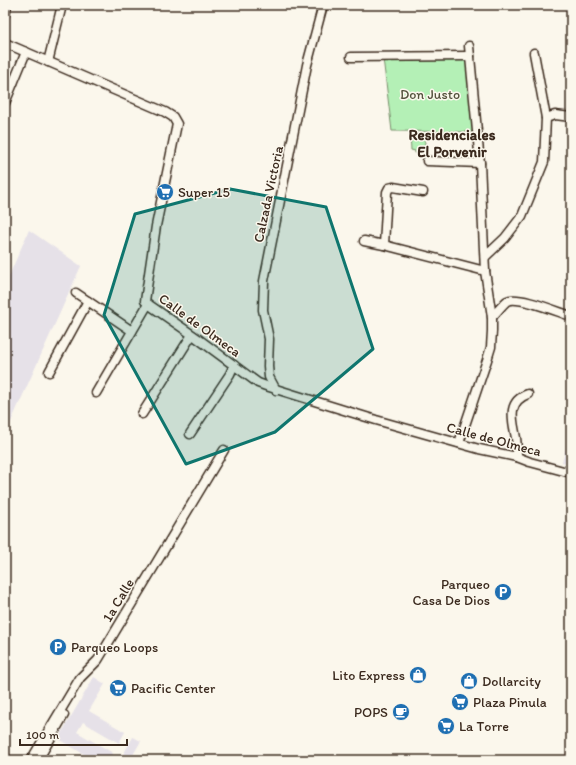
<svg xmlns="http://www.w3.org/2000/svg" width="576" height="765" viewBox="0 0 576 765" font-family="Itim,sans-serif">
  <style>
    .built { fill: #e6e1e8 }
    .green { fill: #b4f0b6; stroke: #788d6a }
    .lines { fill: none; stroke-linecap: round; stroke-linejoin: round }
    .minor-casing { stroke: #3b2a1e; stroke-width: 11 }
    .minor { stroke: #fbf7ec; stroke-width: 8 }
    .marked { fill: #0f766e; fill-opacity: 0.2; stroke: #0f766e; stroke-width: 3; stroke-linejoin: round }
    .labels { text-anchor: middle; stroke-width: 3; stroke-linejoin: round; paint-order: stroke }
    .park-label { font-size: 14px; fill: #53523c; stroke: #fbf7ec }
    .poi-label { font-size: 14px; fill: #3b2a1e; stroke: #fbf7ec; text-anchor: start }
    .street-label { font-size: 14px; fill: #3b2a1e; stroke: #fbf7ec }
    .neighbourhood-label { font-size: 15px; font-weight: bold; fill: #3b2a1e; stroke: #fbf7ec }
  </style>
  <rect width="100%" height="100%" fill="#fbf7ec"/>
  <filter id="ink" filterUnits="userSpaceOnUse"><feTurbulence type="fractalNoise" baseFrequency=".025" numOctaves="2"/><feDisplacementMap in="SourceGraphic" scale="8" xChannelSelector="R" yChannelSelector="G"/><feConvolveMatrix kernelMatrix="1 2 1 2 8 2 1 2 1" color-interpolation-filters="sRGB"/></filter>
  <g filter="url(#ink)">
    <g class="built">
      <path d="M29,230L81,266L5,435V285Z"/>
      <path d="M571,432V464L562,462Z"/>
      <path d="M94,677L105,684L89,711L125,732L119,743L83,722L77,732L113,753L108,760H94L58,739Z"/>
      <path d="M133,737L141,741L130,760H120Z"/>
    </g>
    <g class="green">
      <path d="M470,56L477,132L392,131L383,58Z"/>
      <path d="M410,134H424L426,154L415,153V151L411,150Z"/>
    </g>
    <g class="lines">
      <g class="minor-casing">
        <g id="minor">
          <path d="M5,14L7,5"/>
          <path d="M5,43L165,112L173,117L177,124L156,226L145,301L148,304L197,338L258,383L266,386L376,420L479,449L517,457L530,462L571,473"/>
          <path d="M351,57L470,56"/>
          <path d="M48,62L62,5"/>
          <path d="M5,80L13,83"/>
          <path d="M5,103L26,52"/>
          <path d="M546,118L555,115L571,117"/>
          <path d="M427,161L480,163"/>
          <path d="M364,241L384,245L485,271"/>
          <path d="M384,245L387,192L389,188L393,187L423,192"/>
          <path d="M485,257L505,238L522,216L544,162L546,118L534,53"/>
          <path d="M76,293L132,331"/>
          <path d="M492,317C495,314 504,303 507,301C518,295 558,312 571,316"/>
          <path d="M49,372L88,301"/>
          <path d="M276,390L269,377L268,366L269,339L263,310L264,281L307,65L323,5"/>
          <path d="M96,393L148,304"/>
          <path d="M142,414L188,341L192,335"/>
          <path d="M190,434L230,374L234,365"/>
          <path d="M459,443L487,360L491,347L492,331V317L485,271L480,163L469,46"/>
          <path d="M517,457C517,451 517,445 516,438C513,421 506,402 528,394"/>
          <path d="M31,760L80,678L98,660L224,450"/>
          <path d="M38,760L64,715"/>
        </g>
      </g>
      <use href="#minor" class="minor"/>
    </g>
  </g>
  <path class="marked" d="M230,189L326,207L373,349L275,432L186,464L104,315L135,214Z"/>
  <defs>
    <g id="supermarket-disc" transform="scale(0.9)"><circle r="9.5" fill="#1f6fb2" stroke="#fbf7ec"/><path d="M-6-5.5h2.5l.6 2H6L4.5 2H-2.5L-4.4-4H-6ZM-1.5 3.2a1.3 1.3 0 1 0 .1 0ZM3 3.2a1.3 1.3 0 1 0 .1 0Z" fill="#fff"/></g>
    <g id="parking-disc" transform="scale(0.9)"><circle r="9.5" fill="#1f6fb2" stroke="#fbf7ec"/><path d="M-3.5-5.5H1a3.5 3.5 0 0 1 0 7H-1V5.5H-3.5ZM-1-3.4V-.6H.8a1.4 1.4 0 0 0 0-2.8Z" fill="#fff"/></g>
    <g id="shop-disc" transform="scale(0.9)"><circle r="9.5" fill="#1f6fb2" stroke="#fbf7ec"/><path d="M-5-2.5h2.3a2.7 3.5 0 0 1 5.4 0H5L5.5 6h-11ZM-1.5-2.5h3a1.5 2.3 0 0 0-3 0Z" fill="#fff"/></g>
    <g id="cafe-disc" transform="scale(0.9)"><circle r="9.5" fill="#1f6fb2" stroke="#fbf7ec"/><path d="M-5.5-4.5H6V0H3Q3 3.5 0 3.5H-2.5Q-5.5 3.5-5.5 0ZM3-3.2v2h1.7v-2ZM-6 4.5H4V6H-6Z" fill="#fff"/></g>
  </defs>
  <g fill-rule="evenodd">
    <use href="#supermarket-disc" x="165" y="192"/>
    <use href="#parking-disc" x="503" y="592"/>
    <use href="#parking-disc" x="58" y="647"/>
    <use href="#shop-disc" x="418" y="675"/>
    <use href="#shop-disc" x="469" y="681"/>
    <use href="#supermarket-disc" x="118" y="688"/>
    <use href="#supermarket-disc" x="460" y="702"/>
    <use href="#cafe-disc" x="401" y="712"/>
    <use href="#supermarket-disc" x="446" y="726"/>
  </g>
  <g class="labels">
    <g class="park-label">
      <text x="430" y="99">Don Justo</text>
    </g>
    <g class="poi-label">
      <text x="178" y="197">Super 15</text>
      <text x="490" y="589" text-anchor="end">Parqueo<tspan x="490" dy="16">Casa De Dios</tspan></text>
      <text x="71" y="652">Parqueo Loops</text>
      <text x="405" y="680" text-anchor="end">Lito Express</text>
      <text x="482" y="686">Dollarcity</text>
      <text x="131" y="693">Pacific Center</text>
      <text x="473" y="707">Plaza Pinula</text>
      <text x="388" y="717" text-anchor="end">POPS</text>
      <text x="459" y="731">La Torre</text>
    </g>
    <g class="street-label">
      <text transform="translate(268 194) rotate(-78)" y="5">Calzada Victoria</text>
      <text transform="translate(200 325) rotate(36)" y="5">Calle de Olmeca</text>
      <text transform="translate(494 439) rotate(15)" y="5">Calle de Olmeca</text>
      <text transform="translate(118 600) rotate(-59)" y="5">1a Calle</text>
    </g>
    <g class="neighbourhood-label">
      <text x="452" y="140">Residenciales<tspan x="452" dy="17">El Porvenir</tspan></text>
    </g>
  </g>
  <rect width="576" height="765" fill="none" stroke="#fbf7ec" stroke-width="20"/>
  <rect x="10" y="10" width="556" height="745" fill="none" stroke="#3b2a1e" stroke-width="1.5" filter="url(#ink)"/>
  <path d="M20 739v6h107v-6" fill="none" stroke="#3b2a1e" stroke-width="2"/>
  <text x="26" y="739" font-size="12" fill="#3b2a1e" stroke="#fbf7ec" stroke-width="3" paint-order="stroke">100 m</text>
</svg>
